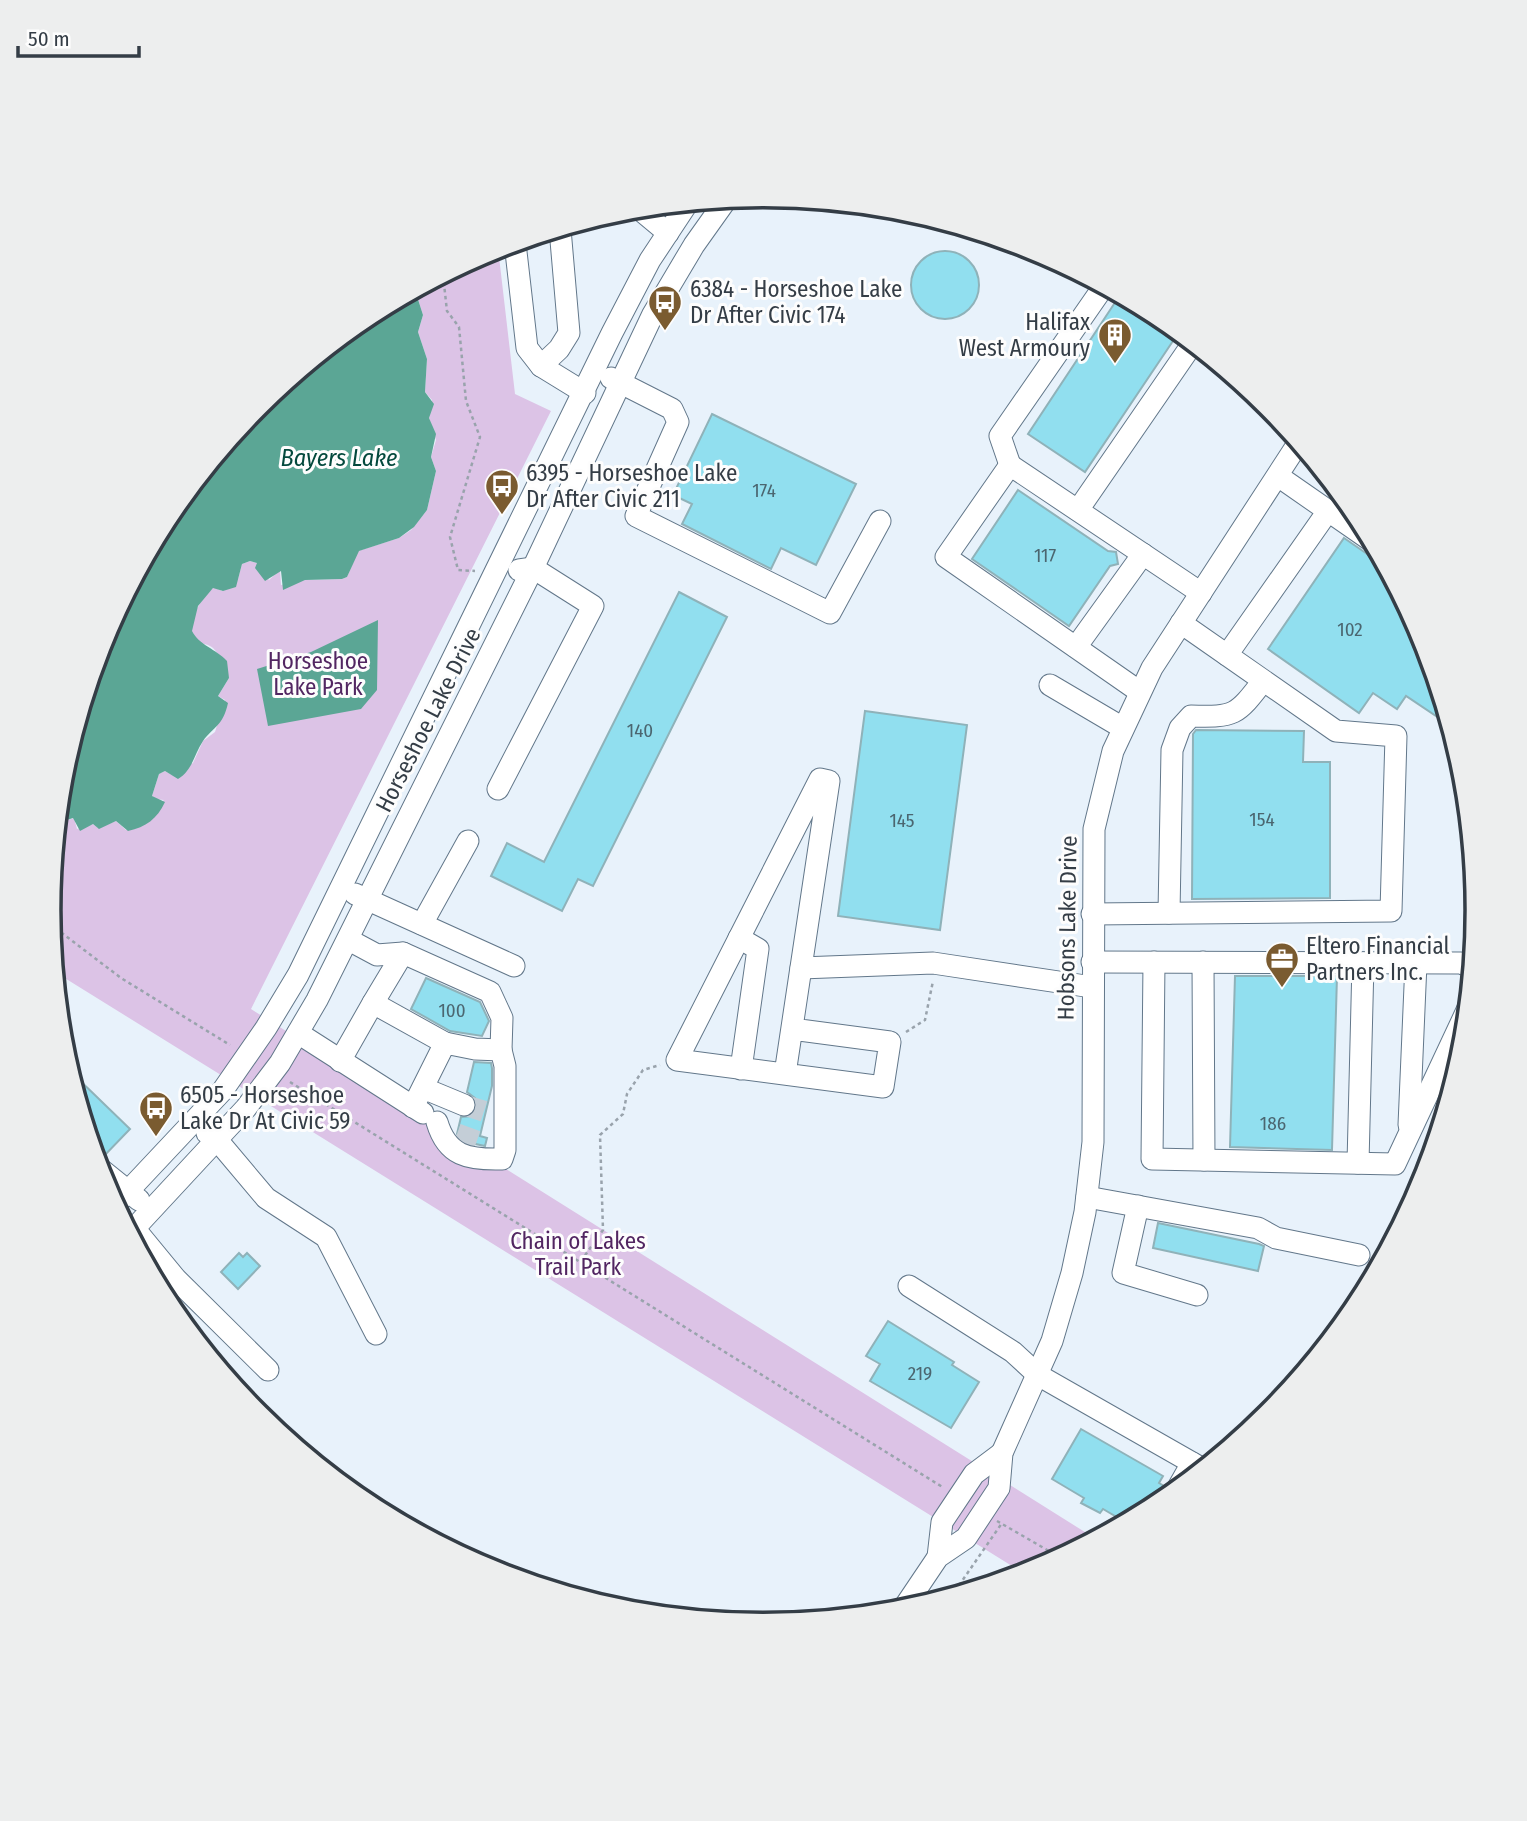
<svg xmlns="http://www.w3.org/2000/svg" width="1527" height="1821" viewBox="0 0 1527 1821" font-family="'Fira Sans Condensed',sans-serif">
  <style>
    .green { fill: #dcc3e6 }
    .water { fill: #5ba695 }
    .building { fill: #91dfef; stroke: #8fb2b9; stroke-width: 2 }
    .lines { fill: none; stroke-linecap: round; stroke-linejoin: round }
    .minor-tunnel { stroke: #c4ced7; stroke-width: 21; stroke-dasharray: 21 10; stroke-linecap: butt }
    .minor-casing { stroke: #62778a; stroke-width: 23 }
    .path { stroke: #99a3ac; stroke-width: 2.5; stroke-dasharray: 3.5 3.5; stroke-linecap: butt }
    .minor { stroke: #fff; stroke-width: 21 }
    .labels { text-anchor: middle; stroke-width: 6; stroke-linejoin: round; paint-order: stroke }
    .number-label { font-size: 19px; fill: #4b6670 }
    .poi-label { font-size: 23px; fill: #343d46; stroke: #fdfdfd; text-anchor: start }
    .park-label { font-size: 23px; fill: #522662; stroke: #fdfdfd }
    .street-label { font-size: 23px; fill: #343d46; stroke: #fdfdfd }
    .water-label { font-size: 24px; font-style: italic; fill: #03493d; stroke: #fdfdfd }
    .rim { fill: none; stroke: #343d46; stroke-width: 3.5 }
  </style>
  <rect width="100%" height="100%" fill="#e8f2fb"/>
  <path class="green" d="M498,248L515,394L551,411L251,1009L1096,1539L1025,1574L55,972L49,911L58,823L74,818L77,829L93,824L98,828L116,821L126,830L164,800L155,799L152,796L159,774L165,771L172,775L193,763L203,741L215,732L225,700L218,696L229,678C224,669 220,654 213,648C209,644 201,644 197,641C181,626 202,598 214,587L222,591L238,579L242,564L250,561L257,563L269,580L280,570L281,585L305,580L342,579L347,577L358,551L399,538L411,530L427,510L436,471L431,457L436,440L429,418L432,400L425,392L427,359L418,332L423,315L415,290Z"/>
  <g class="water">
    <path d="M415,290L423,315L418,332L427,359L425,392L434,404L429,418L436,434L431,457L436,471L427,510L414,527L399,538L359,551L347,577L342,579L305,580L283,590L281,571L265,581L255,568L257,563L250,561L242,564L236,587L223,591L213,588L198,606L192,631C199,645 216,649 227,661L229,678L218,696L228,703C223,726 214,726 203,741C194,754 193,770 178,779L165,771L159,774L152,796L165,802C157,819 146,827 128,831L116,821L99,829L93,824L80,831L73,818L58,823C79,604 221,394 415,290Z"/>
    <path d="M378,620L377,690L361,709L268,726L257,669L311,652Z"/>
  </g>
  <g class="building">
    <circle cx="945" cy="285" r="34"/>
    <path d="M1120,295L1161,317L1179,332L1085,472L1028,434Z"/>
    <path d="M712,414L856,484L816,565L781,548L771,569L682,524L692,504L673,495Z"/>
    <path d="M1018,490L1108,551L1116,552L1118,564L1110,566L1069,626L972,559Z"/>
    <path d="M1344,538L1386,567L1424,637L1451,726L1406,696L1397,709L1373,693L1359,713L1268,649Z"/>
    <path d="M679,592L727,617L593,886L578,879L562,911L491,876L507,843L544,862Z"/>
    <path d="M865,711L967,725L940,930L838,916Z"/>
    <path d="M1196,730L1304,731L1303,762H1330V898L1192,899L1193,734Z"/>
    <path d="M1235,976H1337L1332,1150L1230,1147Z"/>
    <path d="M426,978L480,1002L489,1021L482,1036L450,1031L411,1009Z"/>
    <path d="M474,1062L491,1063L492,1068V1086L480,1136L487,1138L485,1146L466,1142L457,1134L461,1117L471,1116L476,1109L475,1098L467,1092Z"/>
    <path d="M69,1070L130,1129L104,1156L92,1148Z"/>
    <path d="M1158,1223L1259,1244L1264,1246L1258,1271L1153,1248Z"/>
    <path d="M239,1253L243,1257L247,1253L260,1266L238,1289L221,1272Z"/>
    <path d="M888,1321L954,1362L952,1365L979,1382L951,1428L870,1381L880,1364L866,1356Z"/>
    <path d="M1081,1429L1163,1476L1159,1483L1164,1486L1162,1495L1155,1507L1127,1523L1103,1509L1100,1513L1081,1503L1084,1498L1052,1479Z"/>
  </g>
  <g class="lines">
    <g class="minor-tunnel">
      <path d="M464,1105L486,1112"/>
      <path d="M457,1134L485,1144"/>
    </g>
    <g class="minor-casing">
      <g id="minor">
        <path d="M638,208L668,233"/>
        <path d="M515,243L527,348L541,366L585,393"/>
        <path d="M541,366L559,349L569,333L560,229"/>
        <path d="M611,378L672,409L678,422L636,516L830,613L880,521"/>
        <path d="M1010,465L1000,436L1104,286"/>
        <path d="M1278,476L1373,542"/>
        <path d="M1078,510L1193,343"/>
        <path d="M1076,647L1143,554"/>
        <path d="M1227,655L1328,511"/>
        <path d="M1050,685L1123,728"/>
        <path d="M1140,692L946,557L1010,465L1201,593"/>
        <path d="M498,789L593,606L533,568L519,570"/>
        <path d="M355,894L514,966"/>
        <path d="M1169,913L1172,750L1180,728L1191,716C1235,717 1236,716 1263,681"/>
        <path d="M1092,914L1391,911L1396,736L1336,731L1181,623"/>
        <path d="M422,924L468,841"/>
        <path d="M739,938L758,949L741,1069"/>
        <path d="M349,940L377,955L403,953"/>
        <path d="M1092,962L1461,963L1472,968"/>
        <path d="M1154,962L1152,1159L1395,1164L1469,1006"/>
        <path d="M1203,962L1204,1160"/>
        <path d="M801,968L933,963L1092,987"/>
        <path d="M373,1003L403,953L490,992L502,1018L501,1050"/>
        <path d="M298,1033L423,1113"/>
        <path d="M340,1061L373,1003L445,1043"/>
        <path d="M785,1074L829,781L820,779L677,1060C745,1069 814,1078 883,1087L890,1042L792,1029"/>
        <path d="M423,1088L464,1105"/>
        <path d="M413,1107L445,1043L475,1049L501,1050L505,1066V1150L502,1159C468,1160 447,1156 437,1122"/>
        <path d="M1409,1125L1416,963"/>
        <path d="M207,1133L218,1141L266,1198L326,1237L376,1334"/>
        <path d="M1358,1163L1363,963"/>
        <path d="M98,1167L139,1200"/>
        <path d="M1087,1197L1258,1228L1276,1238L1359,1255"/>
        <path d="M115,1205L223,1090L266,1028L298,975L612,333L650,260L687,204"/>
        <path d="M1138,1206L1123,1273L1197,1295"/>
        <path d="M134,1228L176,1279L268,1370"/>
        <path d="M130,1233L246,1108L280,1063L317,1000L533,568L653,314L694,245L726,200"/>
        <path d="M909,1286L1013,1352L1038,1375L1203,1469"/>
        <path d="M1175,1493L1192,1463"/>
        <path d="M938,1557L942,1522L974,1474L1002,1453"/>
        <path d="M901,1612L938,1557L966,1538L999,1488L1002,1453L1052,1341L1072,1273L1085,1212L1093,1142L1094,829L1113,751L1152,668L1299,442"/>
      </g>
    </g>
    <g class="path">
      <path d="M443,275L447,311L459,327L466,401L480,437L450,537L458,570L475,571"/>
      <path d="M50,924L121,978L230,1045"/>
      <path d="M906,1032L925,1020L933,981"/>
      <path d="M290,1082L944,1488"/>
      <path d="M581,1261L603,1230L600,1135L623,1114L627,1094L643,1070L660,1065"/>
      <path d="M997,1521L1061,1558"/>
      <path d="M951,1597L1002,1523"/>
    </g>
    <use href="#minor" class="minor"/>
  </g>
  <defs>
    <g id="bus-pin" transform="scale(1.75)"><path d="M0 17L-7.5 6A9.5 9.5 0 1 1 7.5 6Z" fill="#7a5b30" stroke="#fdfdfd"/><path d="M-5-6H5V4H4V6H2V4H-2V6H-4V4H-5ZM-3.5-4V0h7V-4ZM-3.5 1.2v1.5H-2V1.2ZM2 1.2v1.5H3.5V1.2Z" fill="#fff"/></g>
    <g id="building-pin" transform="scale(1.75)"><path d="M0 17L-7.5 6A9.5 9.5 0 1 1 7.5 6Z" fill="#7a5b30" stroke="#fdfdfd"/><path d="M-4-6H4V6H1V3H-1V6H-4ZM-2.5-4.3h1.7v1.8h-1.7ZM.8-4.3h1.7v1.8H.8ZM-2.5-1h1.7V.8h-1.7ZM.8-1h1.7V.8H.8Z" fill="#fff"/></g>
    <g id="office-pin" transform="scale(1.75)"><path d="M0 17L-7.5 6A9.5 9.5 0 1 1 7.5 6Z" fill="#7a5b30" stroke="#fdfdfd"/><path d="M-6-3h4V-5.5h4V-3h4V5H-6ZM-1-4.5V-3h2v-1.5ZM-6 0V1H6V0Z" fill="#fff"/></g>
  </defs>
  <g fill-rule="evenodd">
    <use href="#bus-pin" x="665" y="302"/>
    <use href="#building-pin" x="1115" y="335"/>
    <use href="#bus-pin" x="502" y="486"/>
    <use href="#office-pin" x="1282" y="959"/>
    <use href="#bus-pin" x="156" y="1108"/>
  </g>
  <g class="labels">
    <g class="number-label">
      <text x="764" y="497">174</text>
      <text x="1045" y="562">117</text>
      <text x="1350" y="636">102</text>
      <text x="640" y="737">140</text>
      <text x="1262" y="826">154</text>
      <text x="902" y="827">145</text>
      <text x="452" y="1017">100</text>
      <text x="1273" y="1130">186</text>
      <text x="920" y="1380">219</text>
    </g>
    <g class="poi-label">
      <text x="690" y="297">6384 - Horseshoe Lake<tspan x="690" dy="26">Dr After Civic 174</tspan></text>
      <text x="1090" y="330" text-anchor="end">Halifax<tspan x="1090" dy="26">West Armoury</tspan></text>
      <text x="526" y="481">6395 - Horseshoe Lake<tspan x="526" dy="26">Dr After Civic 211</tspan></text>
      <text x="1306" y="954">Eltero Financial<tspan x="1306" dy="26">Partners Inc.</tspan></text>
      <text x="180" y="1103">6505 - Horseshoe<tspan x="180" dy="26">Lake Dr At Civic 59</tspan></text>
    </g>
    <g class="park-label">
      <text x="318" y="669">Horseshoe<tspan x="318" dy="26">Lake Park</tspan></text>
      <text x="578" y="1249">Chain of Lakes<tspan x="578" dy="26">Trail Park</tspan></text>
    </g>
    <g class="street-label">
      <text transform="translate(428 720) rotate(-63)" y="8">Horseshoe Lake Drive</text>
      <text transform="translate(1067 928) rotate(-89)" y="8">Hobsons Lake Drive</text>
    </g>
    <g class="water-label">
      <text x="339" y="466">Bayers Lake</text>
    </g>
  </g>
  <path d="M0 0H1527V1821H0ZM61 910a702 702 0 1 1 1404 0a702 702 0 1 1-1404 0Z" fill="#edeeee" fill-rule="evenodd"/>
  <path class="rim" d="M61 910a702 702 0 1 1 1404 0a702 702 0 1 1-1404 0Z"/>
  <path d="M18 46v10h121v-10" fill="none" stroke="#343d46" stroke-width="3.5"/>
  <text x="28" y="46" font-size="21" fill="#343d46" stroke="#fdfdfd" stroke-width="5" paint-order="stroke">50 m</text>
</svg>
